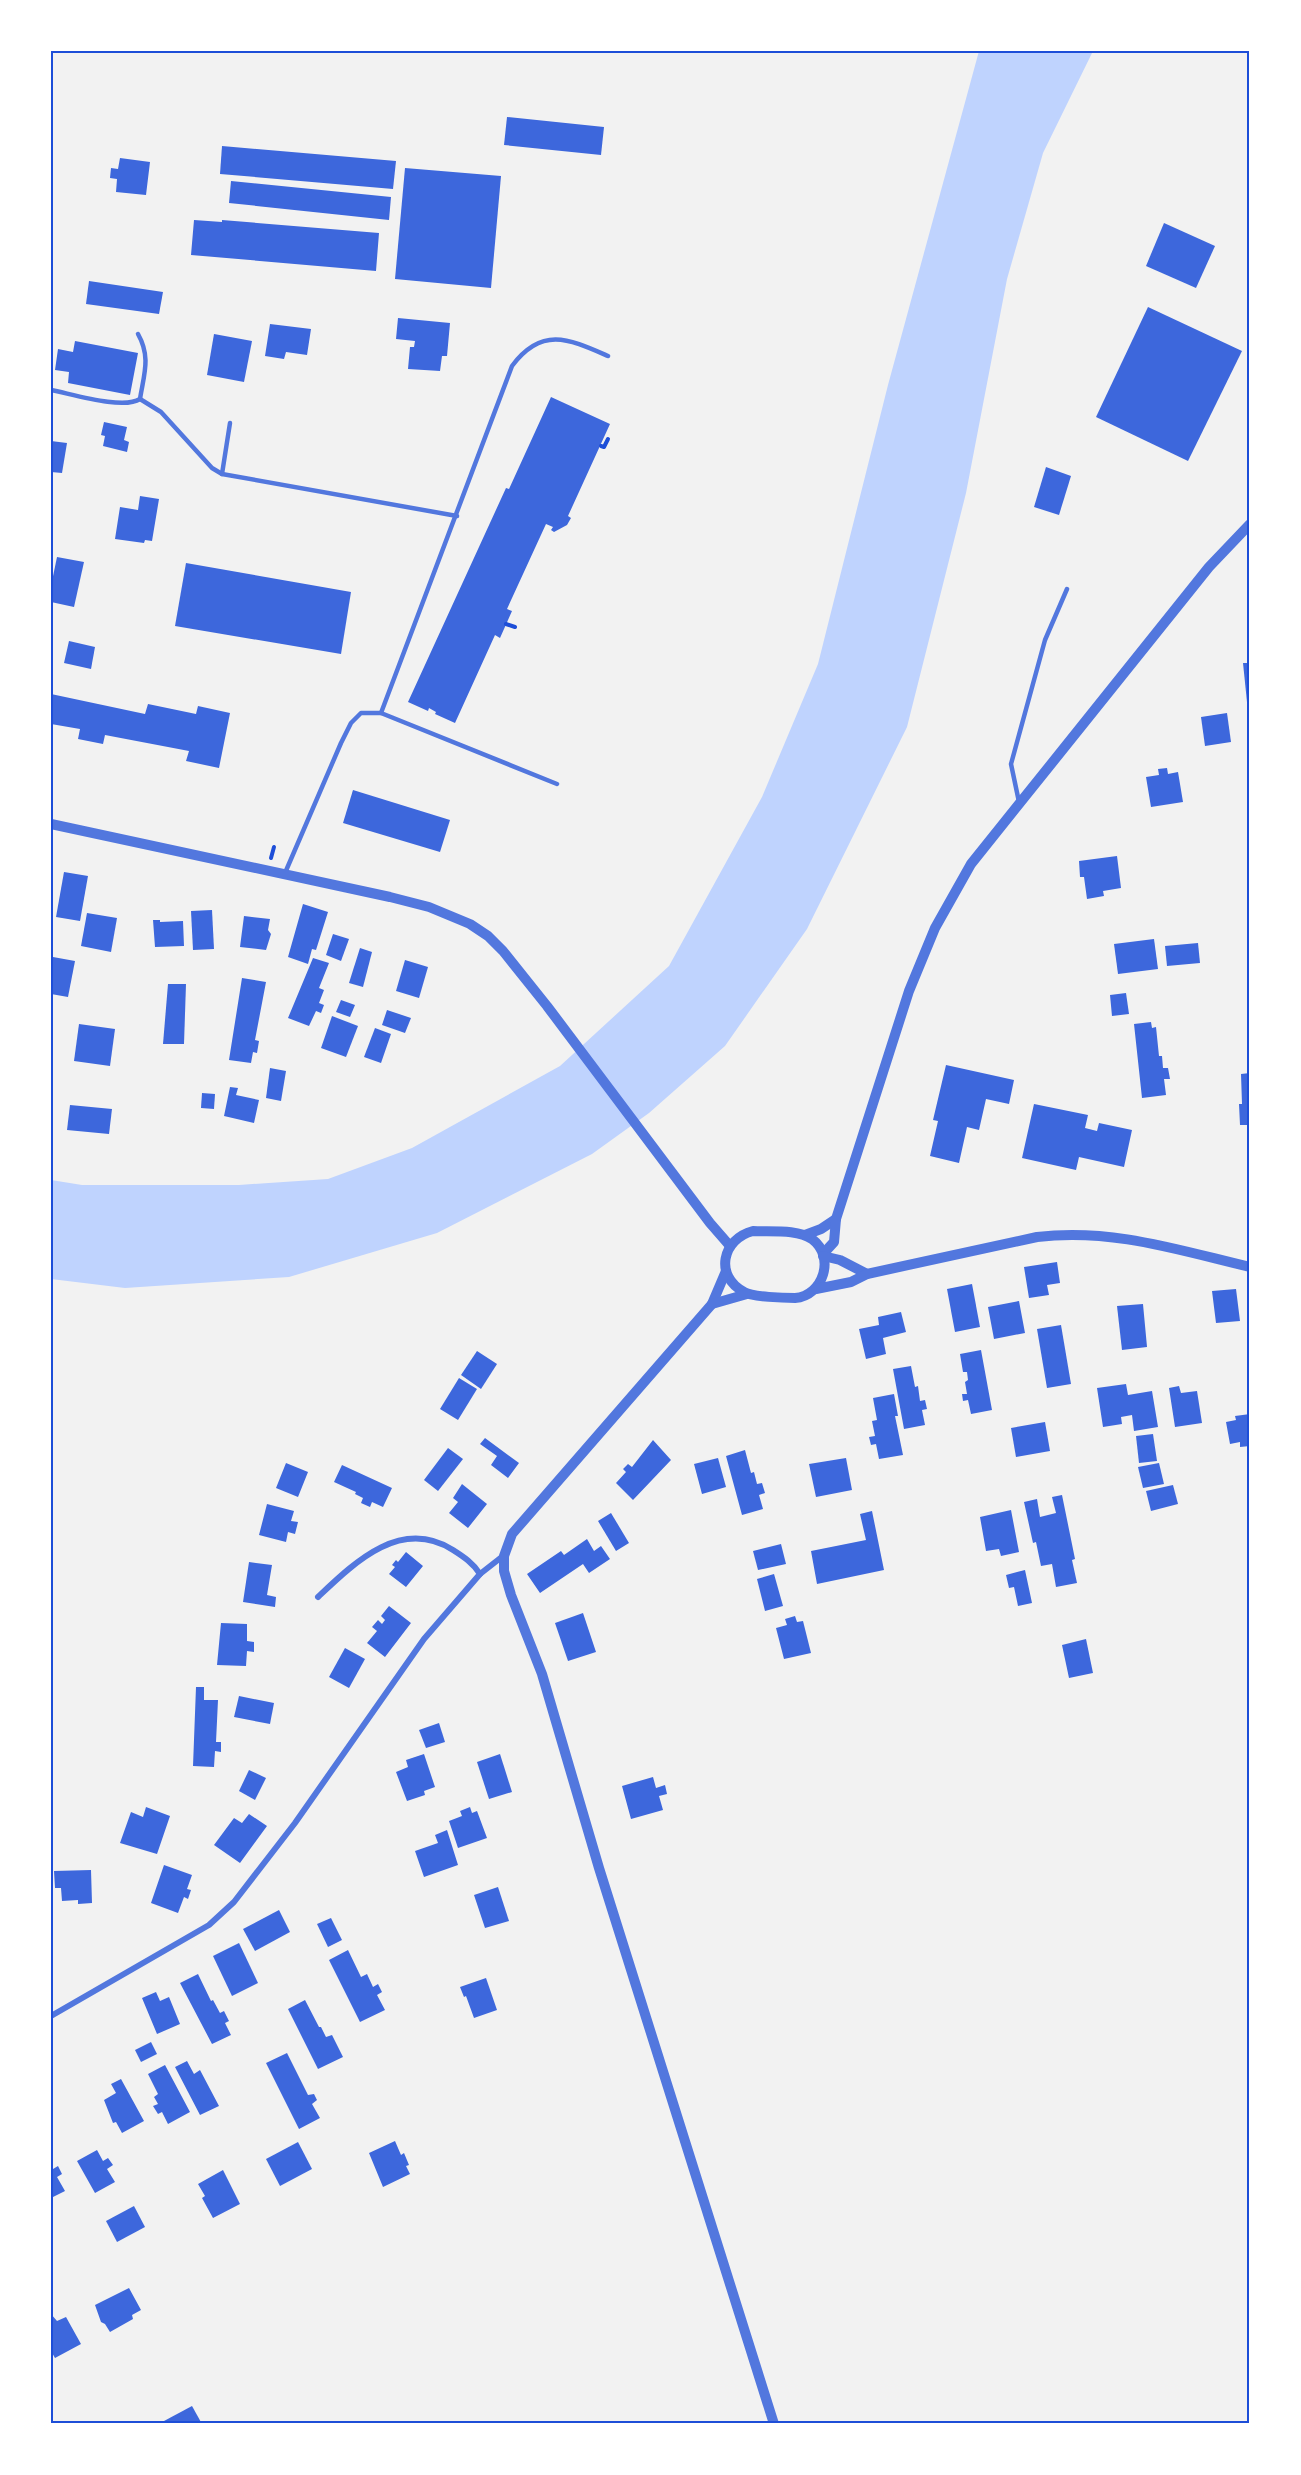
<svg xmlns="http://www.w3.org/2000/svg" width="1301" height="2475" viewBox="0 0 1301 2475" font-family="'Exo 2',sans-serif">
  <style>
    .water { fill: #bfd3fe }
    .building { fill: #3d67dc }
    .lines { fill: none; stroke-linecap: round; stroke-linejoin: round }
    .path { stroke: #1d4ed8; stroke-width: 4 }
    .service { stroke: #5277de; stroke-width: 4.5 }
    .minor { stroke: #5277de; stroke-width: 6 }
    .tertiary { stroke: #5277de; stroke-width: 10 }
    .neatline { fill: none; stroke: #1d4ed8; stroke-width: 2 }
  </style>
  <rect width="100%" height="100%" fill="#f2f2f2"/>
  <path class="water" d="M979,51H1093L1043,153L1007,279L966,493L907,727L807,929L725,1046L649,1113L592,1154L437,1233L289,1277L125,1288L51,1279V1180L82,1185H239L328,1179L412,1148L560,1066L669,966L762,797L818,664L888,385Z"/>
  <g class="building">
    <path d="M507,117L604,127L601,155L504,145Z"/>
    <path d="M222,146L396,161L393,189L220,174Z"/>
    <path d="M120,158L150,162L146,195L116,192L117,179L110,178L111,168L118,169Z"/>
    <path d="M405,168L501,176L491,288L395,279Z"/>
    <path d="M231,181L391,197L389,220L229,203Z"/>
    <path d="M194,220L222,222V220L379,233L376,271L191,255Z"/>
    <path d="M1164,223L1215,246L1196,288L1146,266Z"/>
    <path d="M89,281L163,292L159,314L86,304Z"/>
    <path d="M1148,307L1242,351L1188,461L1096,417Z"/>
    <path d="M398,318L450,323L447,356H442L440,371L408,369L410,347H414L415,341L396,339Z"/>
    <path d="M270,324L311,329L307,355L286,352L284,359L265,356Z"/>
    <path d="M214,334L252,341L244,382L207,375Z"/>
    <path d="M75,341L138,353L130,395L68,383L69,372L55,370L58,349L73,352Z"/>
    <path d="M551,397L610,424L568,516L571,518L567,525L554,532L551,530L553,527L546,524L507,609L512,611L500,638L495,635L455,723L435,714L436,712L429,708L428,711L408,702L506,488L509,489Z"/>
    <path d="M104,422L127,427L124,440L129,442L127,452L103,446L105,436L101,435Z"/>
    <path d="M51,441L67,443L62,473L51,472Z"/>
    <path d="M1046,467L1071,476L1059,515L1034,507Z"/>
    <path d="M140,496L159,499L152,541L145,540L144,543L115,539L120,507L138,510Z"/>
    <path d="M57,557L84,562L74,607L51,602V586Z"/>
    <path d="M186,563L351,592L341,654L175,626Z"/>
    <path d="M69,641L95,647L91,669L64,663Z"/>
    <path d="M1243,663H1250V702H1247Z"/>
    <path d="M51,694L145,714L148,704L196,714L198,706L230,713L219,768L186,761L189,751L105,735L103,744L78,739L80,729L51,724Z"/>
    <path d="M1227,713L1231,742L1205,746L1201,717Z"/>
    <path d="M1167,768L1168,774L1178,772L1183,802L1151,807L1146,777L1159,775L1158,769Z"/>
    <path d="M353,790L450,820L440,852L343,823Z"/>
    <path d="M1117,856L1121,888L1103,891L1104,896L1087,899L1084,877H1080L1079,861Z"/>
    <path d="M64,872L88,876L80,921L56,917Z"/>
    <path d="M303,904L328,912L316,950L312,949L308,964L288,957Z"/>
    <path d="M212,910L214,949L193,950L191,911Z"/>
    <path d="M87,913L117,918L111,952L81,946Z"/>
    <path d="M244,916L270,919L268,930L271,934L266,950L240,947Z"/>
    <path d="M153,920H160V922L183,921L184,946L155,947Z"/>
    <path d="M333,934L349,939L341,961L326,955Z"/>
    <path d="M1154,939L1158,969L1118,974L1114,944Z"/>
    <path d="M1198,943L1200,963L1167,966L1165,946Z"/>
    <path d="M360,948L372,952L363,987L349,983Z"/>
    <path d="M53,957L75,961L68,997L51,994Z"/>
    <path d="M313,958L329,963L319,988L324,990L319,1003L324,1005L321,1013L316,1011L309,1026L288,1018Z"/>
    <path d="M405,960L428,967L419,998L396,991Z"/>
    <path d="M242,978L266,982L255,1040L259,1041L257,1053L253,1052L251,1063L229,1060Z"/>
    <path d="M168,984H186L184,1044H163Z"/>
    <path d="M1126,993L1129,1014L1112,1016L1110,995Z"/>
    <path d="M341,1000L355,1005L350,1017L336,1012Z"/>
    <path d="M387,1010L411,1018L405,1033L382,1025Z"/>
    <path d="M332,1016L358,1026L346,1057L321,1048Z"/>
    <path d="M1151,1022L1152,1028L1156,1027L1159,1056H1162L1163,1068H1168L1170,1079H1164L1166,1095L1142,1098L1134,1024Z"/>
    <path d="M79,1024L115,1029L110,1066L74,1061Z"/>
    <path d="M375,1028L391,1034L381,1063L364,1057Z"/>
    <path d="M946,1065L1014,1080L1009,1104L986,1099L979,1130L967,1127L959,1163L930,1156L938,1121L933,1120Z"/>
    <path d="M270,1068L286,1071L281,1101L266,1098Z"/>
    <path d="M1250,1073V1125H1240L1239,1104H1242L1241,1074Z"/>
    <path d="M230,1087L238,1088L236,1095L259,1100L254,1123L224,1116Z"/>
    <path d="M202,1093L215,1094L214,1109L201,1108Z"/>
    <path d="M1034,1104L1088,1115L1085,1128L1097,1131L1099,1123L1132,1130L1124,1167L1079,1157L1076,1170L1022,1158Z"/>
    <path d="M70,1105L112,1109L109,1134L67,1130Z"/>
    <path d="M1057,1262L1060,1283L1047,1285L1049,1295L1029,1298L1024,1267Z"/>
    <path d="M972,1284L980,1327L955,1332L947,1289Z"/>
    <path d="M1236,1289L1240,1321L1216,1323L1212,1291Z"/>
    <path d="M1019,1301L1025,1333L994,1339L988,1307Z"/>
    <path d="M1143,1304L1147,1347L1122,1350L1117,1306Z"/>
    <path d="M901,1312L906,1332L883,1338L886,1354L866,1359L859,1329L879,1325L878,1317Z"/>
    <path d="M1061,1325L1071,1384L1047,1388L1037,1329Z"/>
    <path d="M981,1350L992,1410L971,1414L968,1400L963,1401L962,1394H967L965,1382L968,1380L967,1372H963L960,1354Z"/>
    <path d="M477,1351L497,1364L481,1389L461,1375Z"/>
    <path d="M911,1366L915,1387L918,1386L920,1401L925,1400L927,1409L922,1410L925,1425L904,1429L893,1369Z"/>
    <path d="M459,1378L477,1389L458,1420L440,1409Z"/>
    <path d="M1126,1384L1128,1395L1152,1391L1158,1427L1134,1431L1132,1415L1121,1417L1122,1424L1103,1427L1097,1388Z"/>
    <path d="M1179,1386L1181,1393L1197,1391L1202,1423L1175,1427L1169,1388Z"/>
    <path d="M894,1394L898,1416H895L903,1455L879,1459L876,1444L871,1445L869,1437L875,1436L872,1421L877,1420L873,1398Z"/>
    <path d="M1250,1414V1446L1240,1447V1442L1230,1444L1226,1422L1236,1420L1235,1416Z"/>
    <path d="M1045,1422L1050,1451L1016,1457L1011,1428Z"/>
    <path d="M1153,1434L1157,1461L1139,1463L1136,1436Z"/>
    <path d="M485,1438L519,1463L508,1478L491,1465L497,1456L480,1444Z"/>
    <path d="M653,1440L671,1460L633,1500L616,1483L626,1472L623,1469L628,1464L632,1467Z"/>
    <path d="M448,1448L463,1459L438,1491L424,1480Z"/>
    <path d="M745,1450L751,1473L754,1472L757,1484L762,1483L765,1493L759,1495L763,1509L742,1515L726,1456Z"/>
    <path d="M718,1458L726,1487L702,1494L694,1464Z"/>
    <path d="M846,1458L852,1490L816,1497L809,1464Z"/>
    <path d="M286,1463L308,1472L298,1497L276,1488Z"/>
    <path d="M1159,1463L1164,1484L1143,1488L1138,1467Z"/>
    <path d="M342,1465L392,1488L383,1507L372,1502L370,1507L361,1503L363,1498L355,1494L356,1492L334,1482Z"/>
    <path d="M462,1484L487,1504L468,1528L449,1513L458,1502L453,1498Z"/>
    <path d="M1173,1485L1178,1504L1151,1511L1146,1491Z"/>
    <path d="M1062,1495L1075,1559L1072,1560L1077,1583L1056,1587L1052,1564L1041,1566L1036,1542L1033,1543L1024,1502L1037,1499L1040,1517L1056,1513L1052,1497Z"/>
    <path d="M267,1504L294,1511L291,1521L298,1522L295,1534L288,1532L286,1542L259,1535Z"/>
    <path d="M1011,1510L1019,1552L1001,1556L999,1549L986,1551L980,1517Z"/>
    <path d="M872,1511L884,1570L817,1584L811,1551L866,1540L860,1514Z"/>
    <path d="M611,1513L629,1543L616,1551L598,1521Z"/>
    <path d="M587,1539L594,1551L601,1546L610,1559L589,1573L583,1564L540,1593L527,1574L561,1551L564,1555Z"/>
    <path d="M781,1544L786,1564L758,1570L753,1551Z"/>
    <path d="M406,1552L423,1566L406,1587L389,1574L395,1567L392,1565L396,1560L398,1562Z"/>
    <path d="M249,1562L272,1565L267,1595L276,1597L275,1607L243,1602Z"/>
    <path d="M1025,1570L1032,1603L1018,1606L1014,1587L1009,1588L1006,1575Z"/>
    <path d="M774,1574L783,1606L765,1611L757,1579Z"/>
    <path d="M389,1606L411,1623L385,1657L367,1643L377,1631L372,1627L378,1620L382,1624L385,1620L381,1616Z"/>
    <path d="M583,1613L596,1652L568,1661L555,1623Z"/>
    <path d="M795,1616L797,1622L803,1621L811,1653L784,1659L776,1628L787,1625L785,1619Z"/>
    <path d="M221,1623L247,1624V1641L254,1642V1652L247,1651L246,1666L217,1665Z"/>
    <path d="M1086,1639L1093,1673L1069,1678L1062,1645Z"/>
    <path d="M345,1648L365,1659L349,1688L329,1677Z"/>
    <path d="M196,1687H204V1700H218L216,1742H221V1752L215,1751L214,1767L193,1766Z"/>
    <path d="M239,1696L274,1703L270,1724L234,1717Z"/>
    <path d="M439,1723L445,1742L426,1748L419,1730Z"/>
    <path d="M424,1754L435,1787L424,1791L425,1795L407,1801L396,1772L408,1767L406,1760Z"/>
    <path d="M500,1754L512,1792L489,1799L477,1762Z"/>
    <path d="M249,1770L266,1778L255,1800L239,1791Z"/>
    <path d="M653,1777L656,1788L665,1785L667,1794L659,1796L663,1810L631,1819L622,1786Z"/>
    <path d="M146,1807L170,1816L157,1854L120,1843L131,1812L143,1817Z"/>
    <path d="M470,1807L472,1813L477,1811L487,1838L458,1848L449,1821L462,1816L460,1811Z"/>
    <path d="M249,1814L267,1826L240,1863L214,1845L234,1818L242,1823Z"/>
    <path d="M447,1830L458,1865L424,1877L415,1851L438,1843L435,1835Z"/>
    <path d="M164,1865L192,1875L187,1889L191,1890L188,1899L184,1897L178,1913L151,1903Z"/>
    <path d="M91,1870L92,1903L78,1904V1900L62,1901L61,1888H55L54,1871Z"/>
    <path d="M498,1887L509,1921L485,1928L474,1895Z"/>
    <path d="M279,1910L290,1932L255,1951L243,1929Z"/>
    <path d="M331,1918L342,1940L328,1947L317,1924Z"/>
    <path d="M239,1943L258,1983L232,1996L213,1956Z"/>
    <path d="M348,1950L361,1977L367,1974L373,1987L378,1984L382,1992L377,1995L385,2010L360,2022L329,1960Z"/>
    <path d="M198,1974L211,2001L213,2000L220,2013L224,2011L229,2021L225,2023L231,2035L212,2044L180,1983Z"/>
    <path d="M486,1978L497,2010L474,2018L466,1996L464,1997L460,1987Z"/>
    <path d="M156,1992L160,2001L169,1997L180,2024L157,2034L142,1998Z"/>
    <path d="M305,2000L319,2027H321L326,2037L332,2035L343,2057L318,2069L288,2009Z"/>
    <path d="M151,2042L157,2054L141,2062L135,2050Z"/>
    <path d="M287,2053L308,2095L314,2094L317,2100L312,2104L320,2118L299,2129L266,2063Z"/>
    <path d="M187,2061L194,2074L200,2070L219,2106L200,2115L175,2067Z"/>
    <path d="M165,2065L190,2112L168,2124L162,2112L158,2114L153,2106L158,2104L154,2097L158,2094L148,2074Z"/>
    <path d="M121,2079L144,2121L122,2133L116,2122L113,2123L104,2100L116,2093L111,2084Z"/>
    <path d="M395,2141L401,2155L404,2153L409,2165L406,2166L410,2174L383,2187L369,2153Z"/>
    <path d="M298,2142L312,2169L280,2186L266,2159Z"/>
    <path d="M97,2150L103,2161L108,2158L113,2165L107,2169L115,2182L95,2193L77,2161Z"/>
    <path d="M51,2166L53,2169L58,2166L62,2174L57,2177L65,2191L51,2198Z"/>
    <path d="M223,2170L240,2204L213,2218L202,2198L205,2196L198,2184Z"/>
    <path d="M134,2206L145,2227L117,2242L106,2221Z"/>
    <path d="M129,2288L141,2310L132,2315L133,2319L110,2332L105,2324L101,2322L95,2305Z"/>
    <path d="M51,2314L57,2321L66,2317L81,2344L55,2358L51,2351Z"/>
    <path d="M192,2406L202,2424H166L164,2421Z"/>
  </g>
  <g class="lines">
    <g class="path">
      <path d="M601,446L604,447L608,439"/>
      <path d="M506,624L515,627"/>
      <path d="M271,858L274,847"/>
    </g>
    <g class="service">
      <path d="M51,390C72,394 123,410 140,399C144,374 151,357 138,334"/>
      <path d="M140,399L161,412L212,468L222,474L457,516"/>
      <path d="M222,474L230,423"/>
      <path d="M381,713L512,366C542,326 569,339 608,356"/>
      <path d="M1019,802L1011,764L1045,640L1067,589"/>
      <path d="M285,873L341,743L351,723L361,713H381L557,784"/>
    </g>
    <g class="minor">
      <path d="M318,1597C355,1562 401,1517 453,1550C464,1557 473,1563 480,1574"/>
      <path d="M51,2016L209,1925L234,1902L295,1823L424,1639L480,1574L503,1556"/>
    </g>
    <g class="tertiary">
      <path d="M51,824L390,897L429,907L470,924L488,936L503,951L547,1006L710,1223L730,1246"/>
      <path d="M753,1231C771,1232 797,1229 812,1239C836,1257 823,1296 795,1298C785,1298 752,1297 744,1292C714,1276 722,1239 753,1231Z"/>
      <path d="M805,1235L821,1229L836,1219"/>
      <path d="M823,1254L834,1242L836,1219L909,991L935,928L971,864L1209,567L1250,524"/>
      <path d="M823,1256L840,1260L867,1274"/>
      <path d="M726,1271L712,1304L512,1534L504,1556V1571L511,1595L542,1674L599,1868L774,2424"/>
      <path d="M816,1289L851,1282L867,1274L1037,1237C1112,1228 1178,1250 1250,1267"/>
      <path d="M712,1304L747,1294"/>
    </g>
  </g>
  <rect width="1301" height="2475" fill="none" stroke="#ffffff" stroke-width="105"/>
  <rect x="52" y="52" width="1196" height="2370" class="neatline"/>
</svg>
